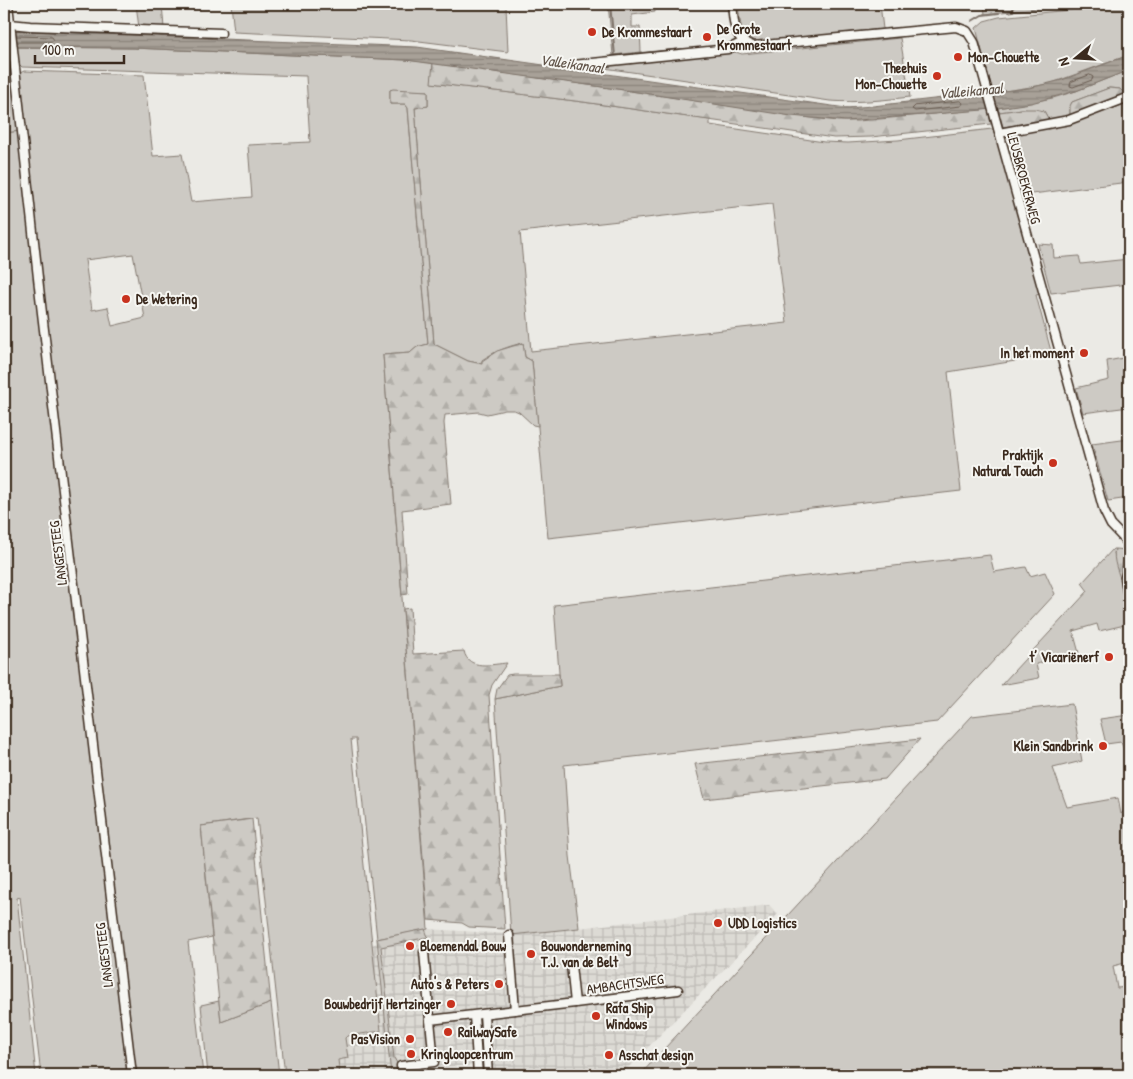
<svg xmlns="http://www.w3.org/2000/svg" width="1133" height="1079" viewBox="0 0 1133 1079" font-family="'Patrick Hand',sans-serif">
  <style>
    .industrial { fill: url(#industrial-grid) }
    .green { fill: #cdcac4; stroke: #847a71; fill-rule: evenodd }
    .forest { fill: url(#forest-firs); stroke: #847a71 }
    .water { fill: url(#water-rules); stroke: #7c7167 }
    .lines { fill: none; stroke-linecap: round; stroke-linejoin: round }
    .shore { stroke: #675a4f; stroke-width: 1 }
    .stream { stroke: #7c7167; stroke-width: 2 }
    .minor-casing { stroke: #3b2a1e; stroke-width: 11 }
    .minor { stroke: #f6f6f2; stroke-width: 8 }
    .poi-dot { fill: #c8321e; stroke: #f6f6f2; stroke-width: 2 }
    .labels { text-anchor: middle; stroke-width: 4; stroke-linejoin: round; paint-order: stroke }
    .poi-label { font-size: 14px; font-weight: bold; fill: #3b2a1e; stroke: #f6f6f2; text-anchor: start }
    .street-label { font-size: 14px; fill: #3b2a1e; stroke: #f6f6f2 }
    .water-label { font-size: 15px; font-style: italic; fill: #615449; stroke: #f6f6f2 }
  </style>
  <defs>
    <pattern id="industrial-grid" width="8" height="8" patternUnits="userSpaceOnUse" patternTransform="scale(1.25)"><rect width="8" height="8" fill="#dcdad4"/><path d="M0 4h8M4 0v8" fill="none" stroke="#bebbb6"/></pattern>
    <pattern id="forest-firs" width="22" height="20" patternUnits="userSpaceOnUse" patternTransform="scale(1.25)"><rect width="22" height="20" fill="#cdcac4"/><path d="M5 1l3.5 6h-7zM16 11l3.5 6h-7z" fill="#b1aea8"/></pattern>
    <pattern id="water-rules" width="6" height="5" patternUnits="userSpaceOnUse" patternTransform="scale(1.25)"><rect width="6" height="5" fill="#a8a198"/><path d="M0 2.5h6" fill="none" stroke="#8a837b"/></pattern>
  </defs>
  <rect width="100%" height="100%" fill="#ebeae5"/>
  <filter id="ink" filterUnits="userSpaceOnUse"><feTurbulence type="fractalNoise" baseFrequency=".02" numOctaves="2"/><feDisplacementMap in="SourceGraphic" scale="10" xChannelSelector="R" yChannelSelector="G"/><feConvolveMatrix kernelMatrix="1 2 1 2 8 2 1 2 1" color-interpolation-filters="sRGB"/></filter>
  <g filter="url(#ink)">
    <path class="industrial" d="M769,905L778,914L621,1075H476L474,1065L433,1068V1075H340L338,1060L347,1058L345,1038L379,1031L371,945L428,929L510,934L579,928Z"/>
    <g class="green">
      <path d="M136,4H162L164,28H139Z"/>
      <path d="M231,4H530L506,6L508,52L411,40L234,32Z"/>
      <path d="M608,4H655V12L632,15V27H640L641,52L613,55Z"/>
      <path d="M738,4H880L883,29L757,42C739,36 740,19 738,4Z"/>
      <path d="M984,4H1071L985,14Z"/>
      <path d="M1129,4V55L1049,84L993,93L976,28L984,21L999,17Z"/>
      <path d="M900,38L910,97C883,100 857,103 830,101L584,65L729,50L742,54Z"/>
      <path d="M15,47L133,48L406,60L433,63L432,83L583,102L710,120V125L824,142L848,143L898,140L992,129L995,130L1040,294L1036,295L1052,355L948,372L961,491L548,538L532,361L525,357L523,343C508,346 494,352 482,360V364L468,361L434,344L415,108L428,106V91L390,90V104H405L408,108L428,344L417,347L410,353L383,355L428,929L377,939L356,739H351L381,1031L347,1036L345,1038L348,1058L338,1060L340,1075H285L257,818L201,826L212,937L188,942L203,1075H134L18,74L24,71L144,75L153,156L182,154L191,202L252,197L248,145L310,142L306,76L22,67L17,62ZM772,204L787,323L531,351L520,232ZM133,254L145,318L112,326L108,307L92,310L85,260Z"/>
      <path d="M1129,70V93L1126,95L1120,89L1109,88L1072,102L1070,107V115L1049,120L1044,111L1022,109L999,112L998,108L1053,98L1076,91Z"/>
      <path d="M1129,100V182L1024,195L1008,135L1064,124L1087,117Z"/>
      <path d="M20,131L128,1069L90,1074V1075H41L20,897L17,898L36,1075H4V133Z"/>
      <path d="M1038,244L1053,245L1054,258L1079,256L1081,264L1129,259V284L1051,293Z"/>
      <path d="M1129,357V407L1083,413L1076,388L1109,380L1107,361Z"/>
      <path d="M1129,439V498L1108,501L1092,444Z"/>
      <path d="M1113,549H1115L1114,553L1129,613V624L1099,631L1097,624L1073,631L1079,653L1036,664L1039,678L1001,685L1088,591L1082,583Z"/>
      <path d="M990,555L994,572L1026,567L1030,576L1045,572L1055,594L937,722L564,765L570,856L579,928L511,935L495,699L560,686L554,605Z"/>
      <path d="M1072,704L1082,761L1053,768L1067,807L1118,798L1121,814L1129,805V962L1113,966L1117,988L1129,987V1075H640L972,716Z"/>
      <path d="M1129,715V758V752H1125L1121,742L1106,744L1100,719Z"/>
      <path d="M219,1001L221,1022L271,1003L279,1075H208L201,1005Z"/>
    </g>
    <g class="forest">
      <path d="M433,63L624,90L811,118L838,121H858L988,109L991,124L871,137L834,138L583,102L431,83Z"/>
      <path d="M13,73L20,131L4,133V124C18,114 8,93 8,79Z"/>
      <path d="M1109,88L1120,89L1126,95L1070,115V106L1072,102Z"/>
      <path d="M393,89L428,91V106L415,108L434,344L468,361L482,364V361L497,351L523,343L525,357L532,361L538,426L533,425L519,412L514,410H505L487,414L479,412L445,415L444,423L451,504L402,510L408,594L402,595L383,355L410,353L417,347L428,344L408,108L405,104H390V90Z"/>
      <path d="M1022,109H1035L1044,111L1049,120L1003,127L999,112Z"/>
      <path d="M1115,549L1129,550L1123,573L1122,584C1119,574 1112,560 1115,549Z"/>
      <path d="M410,608L413,654L464,651C468,671 493,664 507,663L492,685L489,695L505,929L469,927L462,923L428,920L403,609Z"/>
      <path d="M513,674H559L560,686L495,699L497,689L507,675Z"/>
      <path d="M920,739L885,779L704,799L695,764Z"/>
      <path d="M252,819L271,1003L221,1022L201,826Z"/>
      <path d="M425,929L428,937L381,947L394,1058L397,1063L398,1075H391L377,939Z"/>
    </g>
    <path class="water" d="M4,30L417,47L846,108L873,106L1029,88L1062,80L1129,55V70L1076,91L1031,103L983,110L846,121L791,116L624,90L406,60L133,48L4,47Z"/>
    <g class="lines">
      <g class="shore">
        <path d="M17,36L52,37L54,40L52,42H17"/>
        <path d="M1090,75L1093,77L1092,80L1073,87L1070,86L1071,82Z"/>
        <path d="M960,101L963,103L961,106L915,111L912,109L915,106Z"/>
      </g>
      <g class="stream">
        <path d="M610,4L615,56"/>
        <path d="M1008,12L1013,11L1014,4"/>
        <path d="M972,21L982,15L999,13"/>
        <path d="M612,56L682,49"/>
      </g>
      <g class="minor-casing">
        <g id="minor">
          <path d="M8,4L40,296L132,1075"/>
          <path d="M732,4C734,22 733,40 753,46L956,27L967,31L974,42L1104,511L1111,525L1129,544"/>
          <path d="M10,24L30,26L221,33"/>
          <path d="M573,65L728,49L743,42"/>
          <path d="M999,133L1069,120L1129,97"/>
          <path d="M1129,560L1125,578L1129,603"/>
          <path d="M509,935L515,1010"/>
          <path d="M424,952L430,1020"/>
          <path d="M571,965L575,1003"/>
          <path d="M484,1014L488,1075"/>
          <path d="M474,1016L478,1075"/>
          <path d="M402,1075L401,1066L434,1062L430,1020L575,1003L678,990"/>
        </g>
      </g>
      <use href="#minor" class="minor"/>
    </g>
  </g>
  <g class="poi-dot">
    <circle cx="592" cy="32" r="5"/>
    <circle cx="707" cy="37" r="5"/>
    <circle cx="958" cy="57" r="5"/>
    <circle cx="937" cy="76" r="5"/>
    <circle cx="126" cy="299" r="5"/>
    <circle cx="1084" cy="353" r="5"/>
    <circle cx="1053" cy="463" r="5"/>
    <circle cx="1109" cy="657" r="5"/>
    <circle cx="1103" cy="746" r="5"/>
    <circle cx="718" cy="923" r="5"/>
    <circle cx="410" cy="946" r="5"/>
    <circle cx="531" cy="954" r="5"/>
    <circle cx="499" cy="984" r="5"/>
    <circle cx="451" cy="1004" r="5"/>
    <circle cx="596" cy="1016" r="5"/>
    <circle cx="448" cy="1032" r="5"/>
    <circle cx="410" cy="1039" r="5"/>
    <circle cx="411" cy="1054" r="5"/>
    <circle cx="609" cy="1055" r="5"/>
  </g>
  <g class="labels">
    <g class="poi-label">
      <text x="717" y="34">De Grote<tspan x="717" dy="16">Krommestaart</tspan></text>
      <text x="602" y="37">De Krommestaart</text>
      <text x="968" y="62">Mon-Chouette</text>
      <text x="927" y="73" text-anchor="end">Theehuis<tspan x="927" dy="16">Mon-Chouette</tspan></text>
      <text x="136" y="304">De Wetering</text>
      <text x="1074" y="358" text-anchor="end">In het moment</text>
      <text x="1043" y="460" text-anchor="end">Praktijk<tspan x="1043" dy="16">Natural Touch</tspan></text>
      <text x="1099" y="662" text-anchor="end">t’ Vicariënerf</text>
      <text x="1093" y="751" text-anchor="end">Klein Sandbrink</text>
      <text x="728" y="928">UDD Logistics</text>
      <text x="420" y="951">Bloemendal Bouw</text>
      <text x="541" y="951">Bouwonderneming<tspan x="541" dy="16">T.J. van de Belt</tspan></text>
      <text x="489" y="989" text-anchor="end">Auto's &amp; Peters</text>
      <text x="441" y="1009" text-anchor="end">Bouwbedrijf Hertzinger</text>
      <text x="606" y="1013">Rafa Ship<tspan x="606" dy="16">Windows</tspan></text>
      <text x="458" y="1037">RailwaySafe</text>
      <text x="400" y="1044" text-anchor="end">PasVision</text>
      <text x="421" y="1059">Kringloopcentrum</text>
      <text x="619" y="1060">Asschat design</text>
    </g>
    <g class="street-label">
      <text transform="translate(1024 178) rotate(75)" y="5">LEUSBROEKERWEG</text>
      <text transform="translate(58 553) rotate(-97)" y="5">LANGESTEEG</text>
      <text transform="translate(104 955) rotate(-97)" y="5">LANGESTEEG</text>
      <text transform="translate(625 984) rotate(-8)" y="5">AMBACHTSWEG</text>
    </g>
    <g class="water-label">
      <text transform="translate(572 64) rotate(8)" y="5">Valleikanaal</text>
      <text transform="translate(971 91) rotate(-5)" y="5">Valleikanaal</text>
    </g>
  </g>
  <rect width="1133" height="1079" fill="none" stroke="#f6f6f2" stroke-width="20"/>
  <rect x="10" y="10" width="1113" height="1059" fill="none" stroke="#3b2a1e" stroke-width="2" filter="url(#ink)"/>
  <g transform="translate(1076 58) rotate(252)" stroke="#f6f6f2" stroke-width="4" paint-order="stroke">
  <path d="M0-4L9 19L0 12L-9 19Z" fill="#3b2a1e"/>
  <text y="-8" font-size="14" font-weight="bold" text-anchor="middle" fill="#3b2a1e">N</text>
  </g>
  <path d="M35 55v8h89v-8" fill="none" stroke="#3b2a1e" stroke-width="2.5"/>
  <text x="42" y="55" font-size="15" fill="#3b2a1e" stroke="#f6f6f2" stroke-width="4" paint-order="stroke">100 m</text>
</svg>
